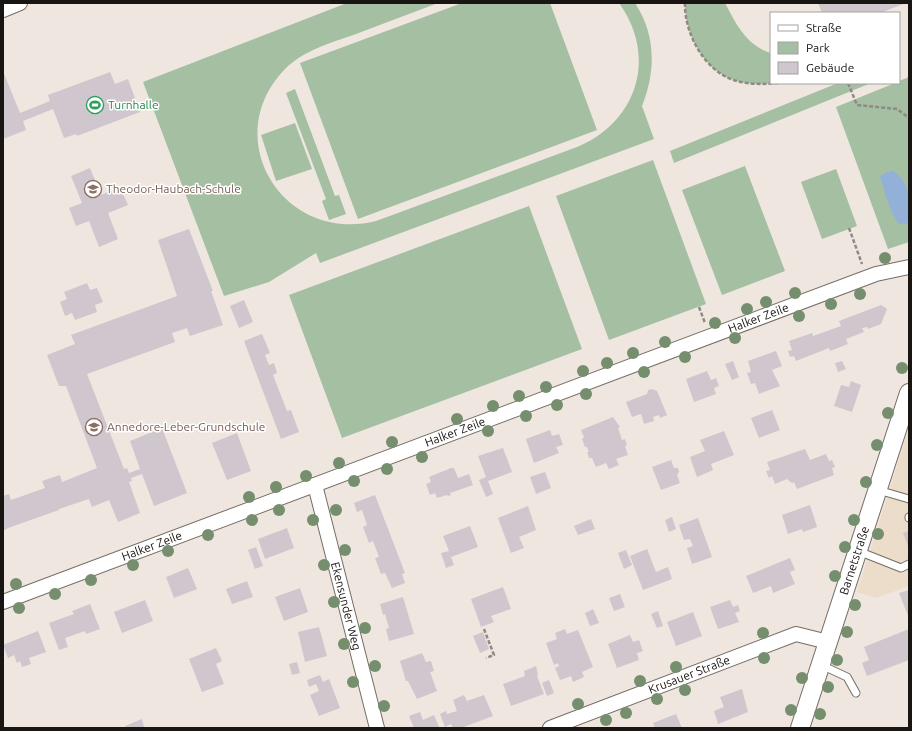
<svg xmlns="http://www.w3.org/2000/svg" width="912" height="731" viewBox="0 0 912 731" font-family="Ubuntu,sans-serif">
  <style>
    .commercial { fill: #ecdcca }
    .green { fill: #a5bfa3 }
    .water { fill: #92b0d8 }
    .building { fill: #cfc6ce }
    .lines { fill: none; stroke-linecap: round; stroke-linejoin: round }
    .service-casing { stroke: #746d66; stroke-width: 9 }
    .minor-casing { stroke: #746d66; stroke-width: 16 }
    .tertiary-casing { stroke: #746d66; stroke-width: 20 }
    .path { stroke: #908a84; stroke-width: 2.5; stroke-dasharray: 4 2; stroke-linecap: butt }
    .service { stroke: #fff; stroke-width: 7 }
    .minor { stroke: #fff; stroke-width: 14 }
    .tertiary { stroke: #fff; stroke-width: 18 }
    .tree { fill: #758e6e }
    .labels { text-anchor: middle; stroke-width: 3; stroke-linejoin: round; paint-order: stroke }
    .leisure-label { font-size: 12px; fill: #27864d; stroke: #fff; text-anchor: start }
    .education-label { font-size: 12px; fill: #785e54; stroke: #fff; text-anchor: start }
    .street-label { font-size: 12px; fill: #181512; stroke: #fff }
  </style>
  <rect width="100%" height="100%" fill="#efe7df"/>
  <path class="commercial" d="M909,428V586L876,598L857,592Z"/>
  <g class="green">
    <path d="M347,3H438C411,13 383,24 356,34C331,43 304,50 285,69C218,138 283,244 376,221L577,147C637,122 658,57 619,3H635C656,35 656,71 642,106L654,139L320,263L316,253L269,282L224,296L143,82Z"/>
    <path d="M462,3H550L597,130L358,219L300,63Z"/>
    <path d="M685,3H725C736,24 747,46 771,53V83H780C765,84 751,85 737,81C705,73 684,33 685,3Z"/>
    <path d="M909,77V242L888,249L836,107L895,83H899V81Z"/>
    <path d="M838,83H871L674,163L670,151Z"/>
    <path d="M295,89L335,196L339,195L346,214L329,220L322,201L326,199L286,93Z"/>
    <path d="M295,123L312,169L276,181L261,135Z"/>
    <path d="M653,160L706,304L609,340L556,196Z"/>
    <path d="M745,166L785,271L722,295L682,190Z"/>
    <path d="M836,169L857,226L822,239L801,182Z"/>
    <path d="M529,206L582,349L342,438L289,295Z"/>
  </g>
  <path class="water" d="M893,171C912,184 909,201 909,223L899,224C889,210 885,193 880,176L887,172Z"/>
  <g class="building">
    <path d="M818,3H906L880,13H822Z"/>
    <path d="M3,71L20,113L50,101L48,95L110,72L115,84L128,79L140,112L77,136L76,134L64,138L53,109L23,121L26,130L3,139Z"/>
    <path d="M90,168L101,195L120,187L128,205L108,213L118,239L99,247L89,221L76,226L69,208L82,203L71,176Z"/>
    <path d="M189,229L213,291H211L223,325L190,336L187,328L172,333L175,342L87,374L124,469L127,468L129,473L140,469L130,441L162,428L187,493L154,506L142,474L131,478L132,481L129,482L140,513L118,522L109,500L92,507L89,499L59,509V510L8,528L3,531V496L9,494L11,500L45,488L42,481L60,475L62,482L97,468L66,386H59L47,355L75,344L71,335L177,296L158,240Z"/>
    <path d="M87,283L90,290L97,288L103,302L95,305L97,312L75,320L72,313L65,316L60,302L67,299L64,292Z"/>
    <path d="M244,300L253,322L239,328L230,306Z"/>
    <path d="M881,305L887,309L881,324L868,329L867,327L862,328L864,332L846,339L848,344L830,351L829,348L796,361L794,356L790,357L788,351L792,350L789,341L812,333L813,336L841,326L839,321Z"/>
    <path d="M262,334L270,353L265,355L269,365L274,363L277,373L273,375L287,411L291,410L299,432L281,439L244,341Z"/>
    <path d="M776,351L782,366L772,370L780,386L759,394L755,383L751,384L747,373L751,372L748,361Z"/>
    <path d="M733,361L739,377L732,380L725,364Z"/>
    <path d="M842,361L846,369L838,372L835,363Z"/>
    <path d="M707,371L711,380L716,378L719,386L714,388L716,394L694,402L686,379Z"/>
    <path d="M851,381L861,385L852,412L834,406L841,385L849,387Z"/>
    <path d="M652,389L657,391L667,415L660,418L659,415L653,417L654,421L644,424L641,414L632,417L626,402L647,394L648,390Z"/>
    <path d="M772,410L780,430L759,438L751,418Z"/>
    <path d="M613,417L620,427L618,428L622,440L625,439L627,445L625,446L628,455L616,459L619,465L609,469L606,463L596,467L592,458H589L587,452H589L587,447H585L582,439L584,437L581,430Z"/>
    <path d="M550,430L552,436L559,434L563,445L556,447L559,453L534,463L526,439Z"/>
    <path d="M724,431L734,455L711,464L713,470L697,477L690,457L705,451L700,440Z"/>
    <path d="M237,433L251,471L227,480L212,443Z"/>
    <path d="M503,448L512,472L488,481L493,494L486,497L479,480L486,477L478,456Z"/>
    <path d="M805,449L810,460L826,454L829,461L832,460L835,467L832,468L834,475L797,489L794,482L792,483L787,479L775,484L772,476L769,478L766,471L770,470L767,462Z"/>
    <path d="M671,460L674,468H678L679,472L677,475L680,483L661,490L652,467Z"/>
    <path d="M451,468H454L458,478L469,474L473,485L450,493L451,495L448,496L447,495L437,498L435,493L430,495L426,484L431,482L429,477Z"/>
    <path d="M545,472L551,488L536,494L530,477Z"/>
    <path d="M375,495L405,573L402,574L405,583L392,588L385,573L381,574L375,558L379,557L373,541L369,543L363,527L367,525L362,510L357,512L354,503Z"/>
    <path d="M810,505L817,527L803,532L802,529L788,534L782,515Z"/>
    <path d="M528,506L536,530L519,537L524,548L511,553L498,518Z"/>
    <path d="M672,517L676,529L669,532L665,520Z"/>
    <path d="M698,518L712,557L692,564L687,548L693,546L690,539L684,540L679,525Z"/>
    <path d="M591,519L595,529L578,535L574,526Z"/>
    <path d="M470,526L478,547L451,557L454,565L446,568L441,553L449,551L443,536Z"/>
    <path d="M287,528L294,548L265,559L258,539Z"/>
    <path d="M909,531V549L903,533Z"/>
    <path d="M256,547L263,566L255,569L248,550Z"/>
    <path d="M647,549L656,572L668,567L672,579L643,590L630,556Z"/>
    <path d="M626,550L632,565L624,569L618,553Z"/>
    <path d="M790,558L795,570L790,572L795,584L773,593L771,586L753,593L746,576Z"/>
    <path d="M188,568L197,589L174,598L166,577Z"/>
    <path d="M247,581L253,597L232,604L226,589Z"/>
    <path d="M503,587L511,609L491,616L494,622L481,627L471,599Z"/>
    <path d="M300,588L308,612L284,621L275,597Z"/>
    <path d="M909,590V618L899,593Z"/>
    <path d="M620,594L625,607L614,611L609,598Z"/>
    <path d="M403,597L414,634L389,641L386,629L389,628L385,614L383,615L380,604Z"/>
    <path d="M145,600L153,621L122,633L114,612Z"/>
    <path d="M730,600L733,607L738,605L740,611L735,613L739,622L718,629L710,607Z"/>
    <path d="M90,604L100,629L86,634L85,631L65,638L68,647L59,650L49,623L74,614L72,611Z"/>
    <path d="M593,609L599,623L590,626L585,613Z"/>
    <path d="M658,611L663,626L657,628L651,614Z"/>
    <path d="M693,612L702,636L676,646L667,622Z"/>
    <path d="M319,627L327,656L305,662L298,632Z"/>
    <path d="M565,629L567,634L578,630L593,667L582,672L584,677L573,682L571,676L560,680L555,668L559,666L558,663L554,665L546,643L557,639L555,633Z"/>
    <path d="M909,629V660L867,676L862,663L869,660L864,647Z"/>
    <path d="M38,631L46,652L29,658L31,664L22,667L20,661L17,663L14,655L8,658L3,645Z"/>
    <path d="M483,632L489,649L480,653L473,636Z"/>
    <path d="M630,635L633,642L639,640L643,651L637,653L639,660L617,668L608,644Z"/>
    <path d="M216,648L222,661L216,664L224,684L202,692L189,659Z"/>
    <path d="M422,653L426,662L431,661L434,671L430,672L437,691L417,699L408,681H406L400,661Z"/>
    <path d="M297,662L300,673L292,675L289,664Z"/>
    <path d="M536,666L538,674L537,676L544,694L511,706L503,684L525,676L524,671Z"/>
    <path d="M320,675L323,682L329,679L340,708L319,716L310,695L319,691L316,684L309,687L307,680Z"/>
    <path d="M549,680L554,693L547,696L542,683Z"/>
    <path d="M742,689L748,712L718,724L714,711L724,707L720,697Z"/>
    <path d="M464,695L467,701L484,695L493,716L461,728H453L451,724L445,727L440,714L446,711L447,714L457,711L453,700Z"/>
    <path d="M420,712L423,720L434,715L439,727L414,728L409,716Z"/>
    <path d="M676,714L682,728H655L653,723Z"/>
    <path d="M142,719L144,727L126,728L125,726Z"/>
  </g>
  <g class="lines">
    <g class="service-casing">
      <g id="service">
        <path d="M878,490L909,499"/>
        <path d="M909,517V518"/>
        <path d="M858,551L901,568L909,564"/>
        <path d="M821,665L847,677L856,693"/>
      </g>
    </g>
    <g class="minor-casing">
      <g id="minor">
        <path d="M3,10L20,3"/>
        <path id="s1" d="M315,485L377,728"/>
        <path id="s2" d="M3,602L876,274L909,267"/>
        <path id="s3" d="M550,728L796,634L828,642"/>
      </g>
    </g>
    <g class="tertiary-casing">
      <g id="tertiary">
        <path id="s4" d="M800,728L909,393"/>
      </g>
    </g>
    <g class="path">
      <path d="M685,3C684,33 705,73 737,81C751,85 765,84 780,83"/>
      <path d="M848,83L857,105L897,109L909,118"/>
      <path d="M849,228L862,264"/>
      <path d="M699,307L705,323"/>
      <path d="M484,629L494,655L486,658"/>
    </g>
    <use href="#service" class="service"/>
    <use href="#minor" class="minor"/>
    <use href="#tertiary" class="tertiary"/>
  </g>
  <g class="tree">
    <circle cx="885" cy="258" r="6"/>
    <circle cx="795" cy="293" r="6"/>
    <circle cx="860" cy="294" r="6"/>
    <circle cx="766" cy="302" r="6"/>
    <circle cx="831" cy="304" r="6"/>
    <circle cx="747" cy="309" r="6"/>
    <circle cx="799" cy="316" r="6"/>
    <circle cx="715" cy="323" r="6"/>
    <circle cx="735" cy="338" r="6"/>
    <circle cx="665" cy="342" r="6"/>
    <circle cx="633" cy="353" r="6"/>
    <circle cx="685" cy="357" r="6"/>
    <circle cx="607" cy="363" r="6"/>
    <circle cx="902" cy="368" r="6"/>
    <circle cx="583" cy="371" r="6"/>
    <circle cx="644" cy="372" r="6"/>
    <circle cx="546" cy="387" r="6"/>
    <circle cx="586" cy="394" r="6"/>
    <circle cx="519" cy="396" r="6"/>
    <circle cx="557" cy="405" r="6"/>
    <circle cx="493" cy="406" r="6"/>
    <circle cx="888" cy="413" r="6"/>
    <circle cx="526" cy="416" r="6"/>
    <circle cx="457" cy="419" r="6"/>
    <circle cx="488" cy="431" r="6"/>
    <circle cx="392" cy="442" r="6"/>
    <circle cx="877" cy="445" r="6"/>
    <circle cx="422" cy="457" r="6"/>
    <circle cx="339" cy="463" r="6"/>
    <circle cx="387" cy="469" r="6"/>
    <circle cx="306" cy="476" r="6"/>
    <circle cx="354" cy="481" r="6"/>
    <circle cx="866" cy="482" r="6"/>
    <circle cx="276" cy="487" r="6"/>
    <circle cx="249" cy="497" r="6"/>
    <circle cx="279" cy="510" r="6"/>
    <circle cx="336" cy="510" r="6"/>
    <circle cx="252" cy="520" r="6"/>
    <circle cx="313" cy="520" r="6"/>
    <circle cx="854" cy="520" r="6"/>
    <circle cx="878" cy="534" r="6"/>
    <circle cx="208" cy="535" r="6"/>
    <circle cx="845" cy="547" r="6"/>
    <circle cx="345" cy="550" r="6"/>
    <circle cx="168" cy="551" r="6"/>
    <circle cx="133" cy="565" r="6"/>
    <circle cx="324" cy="565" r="6"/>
    <circle cx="835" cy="576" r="6"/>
    <circle cx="91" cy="580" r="6"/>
    <circle cx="16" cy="584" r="6"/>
    <circle cx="55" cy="594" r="6"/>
    <circle cx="334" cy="602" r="6"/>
    <circle cx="855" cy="605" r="6"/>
    <circle cx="19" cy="608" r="6"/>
    <circle cx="365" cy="628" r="6"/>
    <circle cx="847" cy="632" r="6"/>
    <circle cx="763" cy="633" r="6"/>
    <circle cx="344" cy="644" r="6"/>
    <circle cx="764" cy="658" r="6"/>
    <circle cx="837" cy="660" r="6"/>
    <circle cx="375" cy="666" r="6"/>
    <circle cx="676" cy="667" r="6"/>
    <circle cx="802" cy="678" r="6"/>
    <circle cx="640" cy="681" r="6"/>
    <circle cx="353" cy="682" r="6"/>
    <circle cx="828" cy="687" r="6"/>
    <circle cx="685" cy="690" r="6"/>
    <circle cx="657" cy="699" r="6"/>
    <circle cx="578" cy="704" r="6"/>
    <circle cx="384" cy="706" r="6"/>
    <circle cx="791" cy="710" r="6"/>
    <circle cx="626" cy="713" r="6"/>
    <circle cx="820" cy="714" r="6"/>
    <circle cx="606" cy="720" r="6"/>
  </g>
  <defs>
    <g id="stadium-ring" transform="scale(0.9)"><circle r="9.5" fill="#fff" stroke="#2e9e5b" stroke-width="1.5"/><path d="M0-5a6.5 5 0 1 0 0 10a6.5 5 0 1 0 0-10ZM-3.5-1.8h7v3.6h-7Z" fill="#2e9e5b"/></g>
    <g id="school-ring" transform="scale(0.9)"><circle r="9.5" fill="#fff" stroke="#8d6e63" stroke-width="1.5"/><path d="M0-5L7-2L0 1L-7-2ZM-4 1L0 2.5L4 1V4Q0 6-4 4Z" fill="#8d6e63"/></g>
  </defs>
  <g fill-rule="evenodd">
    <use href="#stadium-ring" x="95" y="105"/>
    <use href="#school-ring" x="93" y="189"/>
    <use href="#school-ring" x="94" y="427"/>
  </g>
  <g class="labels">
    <g class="leisure-label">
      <text x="108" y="109">Turnhalle</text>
    </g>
    <g class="education-label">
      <text x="106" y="193">Theodor-Haubach-Schule</text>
      <text x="107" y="431">Annedore-Leber-Grundschule</text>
    </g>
    <g class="street-label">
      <text dy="4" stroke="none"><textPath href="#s2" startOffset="807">Halker Zeile</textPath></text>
      <text dy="4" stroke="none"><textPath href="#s2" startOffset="483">Halker Zeile</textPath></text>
      <text dy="4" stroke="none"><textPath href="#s2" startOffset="159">Halker Zeile</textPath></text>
      <text dy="4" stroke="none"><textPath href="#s4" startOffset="176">Barnetstraße</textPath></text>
      <text dy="4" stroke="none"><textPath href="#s1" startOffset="125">Ekensunder Weg</textPath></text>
      <text dy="4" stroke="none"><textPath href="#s3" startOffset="149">Krusauer Straße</textPath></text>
    </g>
  </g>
  <rect width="912" height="731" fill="none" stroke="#181512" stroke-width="8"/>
  <rect x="770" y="12" width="130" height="72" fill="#ffffff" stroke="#a3a1a0"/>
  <rect x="778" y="25" width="20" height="6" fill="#ffffff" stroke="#a3a1a0"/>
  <text x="806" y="32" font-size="12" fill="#181512">Straße</text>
  <rect x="778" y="42" width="20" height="12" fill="#a5bfa3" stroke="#a3a1a0"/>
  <text x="806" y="52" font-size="12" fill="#181512">Park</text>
  <rect x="778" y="62" width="20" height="12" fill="#cfc6ce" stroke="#a3a1a0"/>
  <text x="806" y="72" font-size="12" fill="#181512">Gebäude</text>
</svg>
